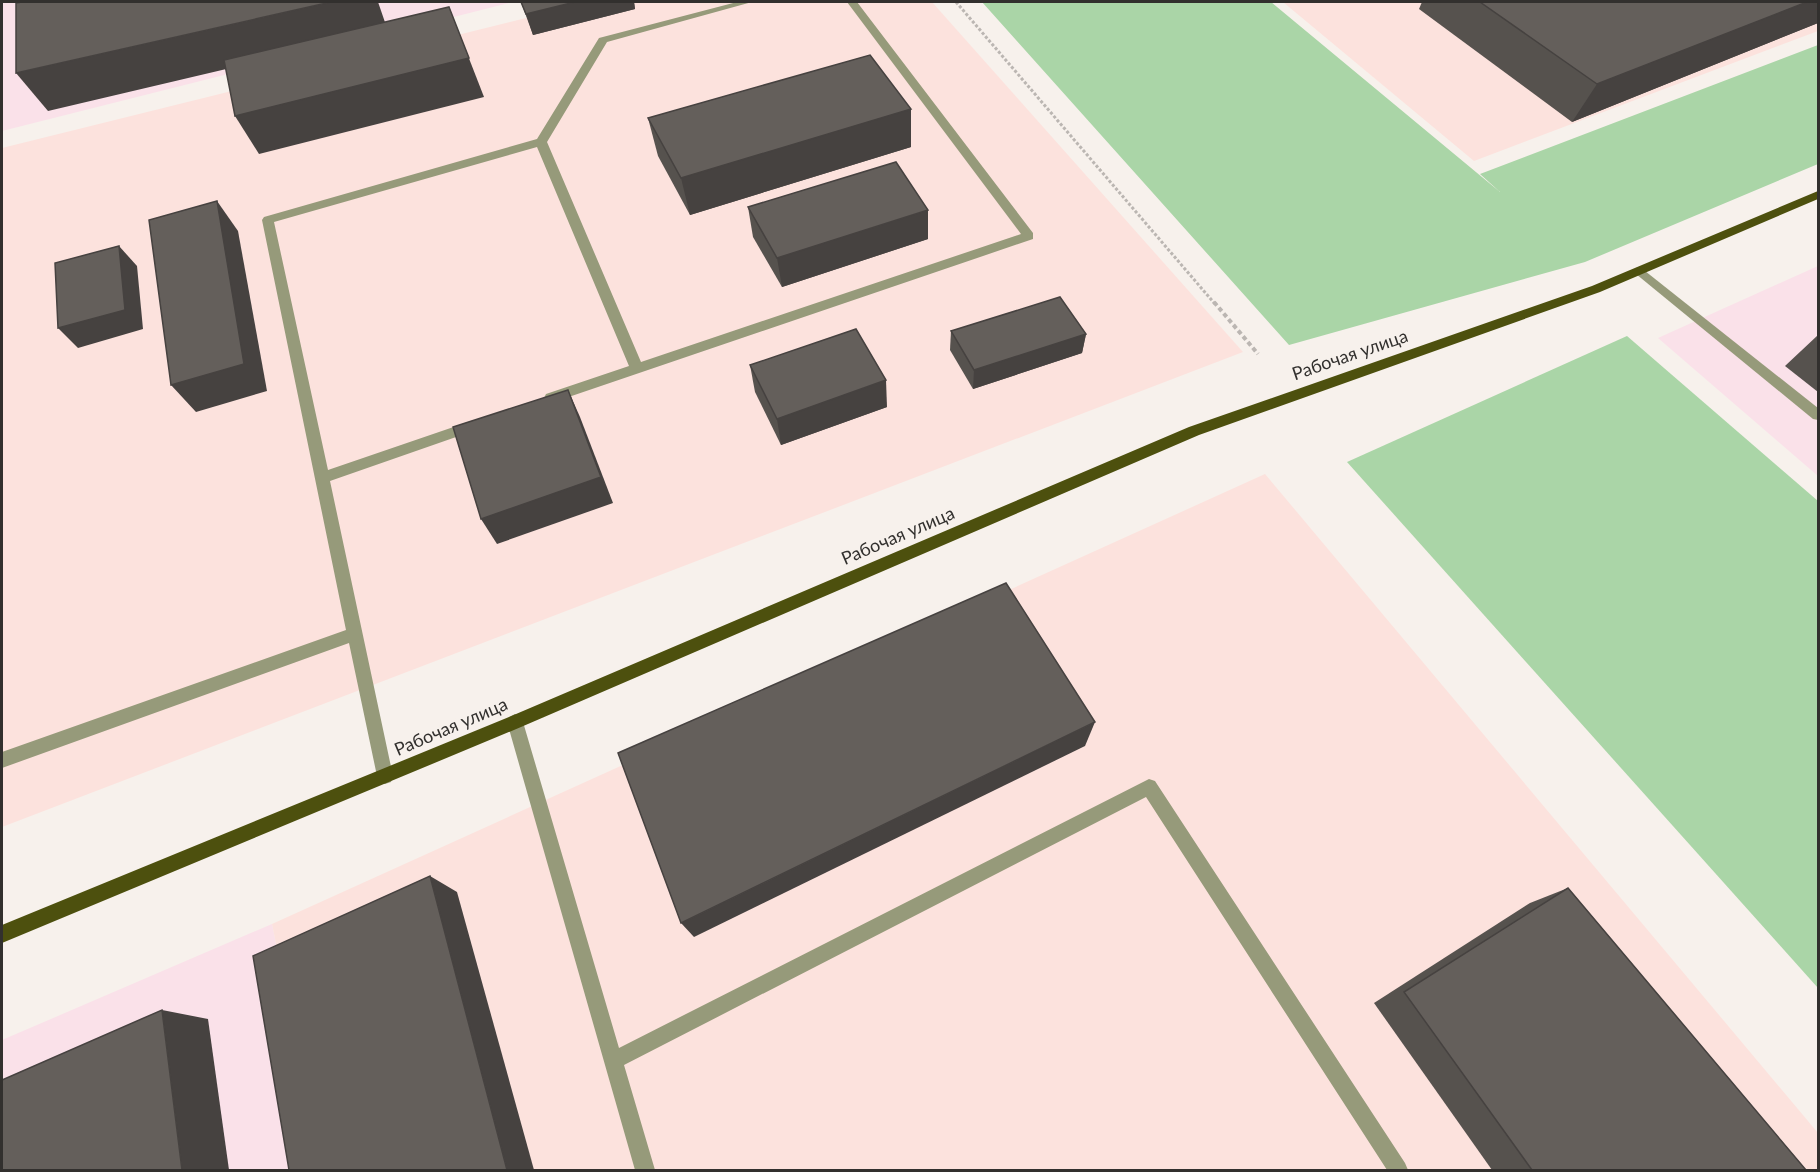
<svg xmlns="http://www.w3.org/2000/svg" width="1820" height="1172" viewBox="0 0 1820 1172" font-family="Lato,sans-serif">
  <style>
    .commercial { fill: #fae1e9 }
    .industrial { fill: #fce2dd }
    .green { fill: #aad5a7 }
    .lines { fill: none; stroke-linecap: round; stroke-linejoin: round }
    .path-far1 { stroke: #bbb6b2; stroke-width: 3; stroke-dasharray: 3 2; stroke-linecap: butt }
    .path { stroke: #bbb6b2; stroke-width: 4; stroke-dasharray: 4.5 3; stroke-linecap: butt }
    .minor { fill: #969a7a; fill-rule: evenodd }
    .major { fill: #4d500e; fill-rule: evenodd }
    .wall { fill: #56524e }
    .shaded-wall { fill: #464240 }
    .building { fill: #645f5b; stroke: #464240; stroke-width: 1.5 }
    .labels { text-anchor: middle; stroke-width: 6; stroke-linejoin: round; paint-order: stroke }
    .street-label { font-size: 18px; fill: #32302e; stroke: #f7f1ec }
  </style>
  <rect width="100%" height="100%" fill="#f7f1ec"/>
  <g class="commercial">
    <path d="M2,2H513L2,131Z"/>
    <path d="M1818,266V476L1658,338Z"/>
    <path d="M272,924L322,1170H2V1040Z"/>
  </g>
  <g class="industrial">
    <path d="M591,2H932L1243,352L2,827V148Z"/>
    <path d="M1283,2H1818V31L1474,161Z"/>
    <path d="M1265,474L1818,1133V1170H322L272,924Z"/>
  </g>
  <g class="green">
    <path d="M982,2H1271L1500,192L1480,174L1818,45V164L1585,262L1289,345Z"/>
    <path d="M1627,336L1818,501V988L1347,462Z"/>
  </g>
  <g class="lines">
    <path class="path-far1" d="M956,2L1215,304"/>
    <path class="path" d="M1214,302L1258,354"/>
    <g class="minor">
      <path d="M737,2H752L607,42L547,142L641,362L1021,234L847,2H857L1033,233V239L551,403L544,398L546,394L629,366L537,147L274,222L328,470L474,420L481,425L479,429L330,481L393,776L391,782L385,784L379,782L377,776L349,643L2,768V752L346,630L262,220L264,217L537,139L599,38Z"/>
      <path d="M1640,267L1818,408V420L1813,419L1636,274V268Z"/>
      <path d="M515,714L521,717L523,722L619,1048L1149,779L1155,781L1405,1163L1408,1170H1387L1146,797L624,1065L655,1170H635L507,722L509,717Z"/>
    </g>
    <path class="major" d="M1818,191V199L1600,292L1199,435L521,727L2,943V925L509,717L1189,427L1592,286Z"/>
  </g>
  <g class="wall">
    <path d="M521,2H634L635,9L533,35Z"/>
    <path d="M1422,2H1818V23L1572,122L1419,9Z"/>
    <path d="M911,109V147L690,215L658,156L648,118Z"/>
    <path d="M748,207L928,239L782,287L753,237Z"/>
    <path d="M951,331L1086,334L1082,353L973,389L950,350Z"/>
    <path d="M1818,335V392L1785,366Z"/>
    <path d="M750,365L887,407L781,445L755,392Z"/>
    <path d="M1568,888L1806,1170H1492L1374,1003L1530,903Z"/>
  </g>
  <g class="shaded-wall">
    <path d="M331,2H378L388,31L48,111L16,73Z"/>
    <path d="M575,2H634L635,9L533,35L526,14Z"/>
    <path d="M1807,2H1818V23L1572,122L1597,84Z"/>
    <path d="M449,7L484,97L259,154L235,116Z"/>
    <path d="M911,109V147L690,215L681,178Z"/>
    <path d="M217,201L238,231L267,391L196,412L171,385Z"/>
    <path d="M928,210V239L782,287L777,258Z"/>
    <path d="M119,246L137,266L143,329L78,348L58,328Z"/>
    <path d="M1086,334L1082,353L973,389L974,370Z"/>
    <path d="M886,380L887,407L781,445L777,419Z"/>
    <path d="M568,390L580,417L613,503L497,544L481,519Z"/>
    <path d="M1095,722L1085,746L694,937L681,923Z"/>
    <path d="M430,876L457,892L534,1170H507Z"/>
    <path d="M162,1010L208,1019L229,1170H182Z"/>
  </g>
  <g class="building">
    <path d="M22,2H331L16,73V3Z"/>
    <path d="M521,2H575L526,14Z"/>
    <path d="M1480,2H1807L1597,84Z"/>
    <path d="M449,7L469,58L235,116L224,60Z"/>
    <path d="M870,55L911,109L681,178L648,118Z"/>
    <path d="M896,162L928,210L777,258L748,207Z"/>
    <path d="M217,201L244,364L171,385L149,220Z"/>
    <path d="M119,246L125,310L58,328L55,263Z"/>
    <path d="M1060,297L1086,334L974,370L951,331Z"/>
    <path d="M856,329L886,380L777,419L750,365Z"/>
    <path d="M568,390L601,477L481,519L453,427Z"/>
    <path d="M1006,583L1095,722L681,923L618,753Z"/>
    <path d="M430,876L507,1170H289L253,956Z"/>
    <path d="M1568,888L1806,1170H1532L1404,992Z"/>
    <path d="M162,1010L182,1170H2V1080Z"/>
  </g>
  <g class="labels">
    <g class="street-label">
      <text transform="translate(1350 355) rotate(-19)" y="6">Рабочая улица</text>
      <text transform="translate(898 536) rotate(-23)" y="6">Рабочая улица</text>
      <text transform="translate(451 727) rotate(-23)" y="6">Рабочая улица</text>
    </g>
  </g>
  <rect width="1820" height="1172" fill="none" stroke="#32302e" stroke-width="6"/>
</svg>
